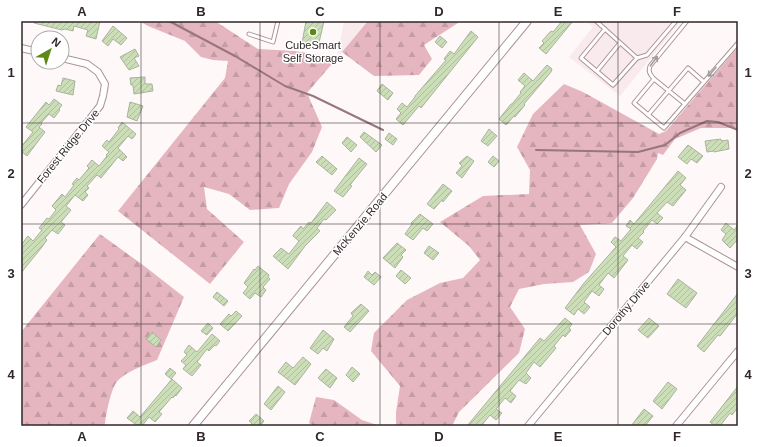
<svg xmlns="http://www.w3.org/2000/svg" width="759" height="447" viewBox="0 0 759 447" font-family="Helvetica,sans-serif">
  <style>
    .built { fill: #f8eaed }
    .forest { fill: url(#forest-firs) }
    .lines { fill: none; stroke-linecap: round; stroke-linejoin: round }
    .stream { stroke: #98767d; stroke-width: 2 }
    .building { fill: url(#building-hatch); stroke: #a9b39f }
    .lane-casing { stroke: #ac9398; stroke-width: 5 }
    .street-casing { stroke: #ac9398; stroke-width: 8 }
    .secondary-casing { stroke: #ac9398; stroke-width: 10 }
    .lane { stroke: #fff; stroke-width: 3 }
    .street { stroke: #fff; stroke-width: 6 }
    .secondary { stroke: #fff; stroke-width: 8 }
    .oneway { stroke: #a29e9f }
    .grid { fill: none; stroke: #302729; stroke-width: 1; stroke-opacity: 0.55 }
    .poi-dot { fill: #5e8918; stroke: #fff; stroke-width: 1.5 }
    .labels { text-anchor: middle; stroke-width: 3; stroke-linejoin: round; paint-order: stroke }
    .poi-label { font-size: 11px; fill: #302729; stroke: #fff }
    .street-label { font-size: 11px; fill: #302729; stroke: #fff }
    .neatline { fill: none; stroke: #302729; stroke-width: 1.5 }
    .grid-label { font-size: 13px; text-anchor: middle; font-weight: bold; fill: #302729 }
  </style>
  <defs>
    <pattern id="forest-firs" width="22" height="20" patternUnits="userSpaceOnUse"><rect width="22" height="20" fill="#e5b6c0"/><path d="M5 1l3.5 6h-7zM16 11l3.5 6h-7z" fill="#c59ca5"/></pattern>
    <pattern id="building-hatch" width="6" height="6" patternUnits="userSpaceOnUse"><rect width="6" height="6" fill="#cbdeb8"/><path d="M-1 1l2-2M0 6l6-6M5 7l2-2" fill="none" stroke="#afbe9e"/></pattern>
  </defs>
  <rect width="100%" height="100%" fill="#fef8f9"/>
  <g class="built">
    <path d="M344,21H368L337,58Z"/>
    <path d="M586,21H681L620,96L569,57L593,27Z"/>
  </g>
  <g class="forest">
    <path d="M139,21H215L258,49L295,51L337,58L307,93L322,127L312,152L289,184L279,208L250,210L229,194L204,187L207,209L244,242L210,284L118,211L225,78L228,61L213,60L201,57L185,41L148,26Z"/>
    <path d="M368,21H461L424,45L432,59L419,75L374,76L342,52Z"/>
    <path d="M738,47V128H701L675,139L663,155L658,153L657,159L633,198L612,223L580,225L596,254L589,272L573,282L544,284L519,289L510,307L525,329L519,353L459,412L452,426H396V412L400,386L371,351L374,333L407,300L440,283L463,278L480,260L469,246L440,222L483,196L529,194L530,170L517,147L533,114L564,84L583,92L659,134L666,131Z"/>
    <path d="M100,234L143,265L184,297L157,360C145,365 124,372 116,383C111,390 105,417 105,426H21V332Z"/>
    <path d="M316,397L334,400L362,420L380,426H314L309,423Z"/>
  </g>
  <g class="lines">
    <g class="stream">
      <path d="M169,21L235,56L285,86L313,96L383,130"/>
      <path d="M536,150L638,152L665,145L680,133L707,121L718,122L738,130"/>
    </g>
  </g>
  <g class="building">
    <path d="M35,21H100L96,39L86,36L88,30L74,26L73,31L65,29L62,30L34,23Z"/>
    <path d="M306,21H324L318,47L302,43Z"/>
    <path d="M562,21H573L546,54L539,48L544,43L542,41L551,31L553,32Z"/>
    <path d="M113,26L127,38L121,45L113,39L108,46L102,41Z"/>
    <path d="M471,31L478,37L421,108L419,106L403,125L396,119L401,113L397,109L402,103L407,107L415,97V96L446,60L444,59L450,51L454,54Z"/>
    <path d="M440,36L447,42L442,48L435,42Z"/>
    <path d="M135,49L139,56L134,58L139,66L129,70L120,57Z"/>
    <path d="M547,65L552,69L551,72L524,104L525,105L515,117L514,116L506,125L499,119L511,104H512L521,93L520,92L525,86L518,80L524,73L533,81Z"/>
    <path d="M145,77V84H152L153,91L134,94L133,85H131L130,78Z"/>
    <path d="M63,78L75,81L73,95L56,91L58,85L61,86Z"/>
    <path d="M382,84L393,93L388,100L377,91Z"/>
    <path d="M54,99L62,105L59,109L60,110L54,118L49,114L41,123L42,124L39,127L45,132L27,156L21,151V147L33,132L26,127L46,102L49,105Z"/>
    <path d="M130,102L143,106L137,121L127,117Z"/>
    <path d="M122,122L136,134L132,139L128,136L118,148L127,157L123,161L118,157L101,178L97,175L87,186L89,188L85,192L88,195L83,201L75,195L66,206L71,210L61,222L65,225L58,234L52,230L45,238L47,240L42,247L21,273V245L28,236L33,241L42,230L39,228L47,218L49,219L56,210L52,206L62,194L65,197L74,185L72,184L77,178L79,180L89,168L87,166L92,160L99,166L107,156L106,155L109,152L102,146L107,140L109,142L119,129L118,128Z"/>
    <path d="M489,129L497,136L488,146L481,141Z"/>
    <path d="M364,132L382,145L376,152L360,137Z"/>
    <path d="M389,133L397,139L393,145L385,139Z"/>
    <path d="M347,137L357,145L351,152L342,143Z"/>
    <path d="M721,139V141L728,140L729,149L714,152V151L707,152L705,141Z"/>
    <path d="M688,145L703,156L697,163L691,159L687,164L678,157Z"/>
    <path d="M322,156L337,169L332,175L316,162Z"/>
    <path d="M467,156L474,161L462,178L456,173L462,166L459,163Z"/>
    <path d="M493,156L499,161L494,167L488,162Z"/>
    <path d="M359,158L367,164L350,185L352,186L343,197L334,191Z"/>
    <path d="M678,171L686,178L680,185L686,190L673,206L667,202L657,213L663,218L657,224L652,220L643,231L644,232L638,238L643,242L637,249L632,245L623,256L628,260L614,278L608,273L599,285L604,289L599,296L592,291L584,302L590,307L584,314L578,309L574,315L565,308L584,283L616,247L611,242L615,237L621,241L631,229L626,226L630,220L634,224Z"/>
    <path d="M443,184L452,191L443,202L442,200L434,209L427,204Z"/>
    <path d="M327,202L336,210L326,220L324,219L317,228L320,231L305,246L288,269L273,256L281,248L289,254L299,241L293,236L294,234L301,226L303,229L309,222L311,223Z"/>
    <path d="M420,214L433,224L427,231L423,228L413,240L405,234L412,224L411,223Z"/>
    <path d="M726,223L734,230L738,225V239L730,248L722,240L726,234L721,230Z"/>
    <path d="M397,243L406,250L401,255L403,257L395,268L383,258Z"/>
    <path d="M429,246L439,253L433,260L424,253Z"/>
    <path d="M258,266L269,275L268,277L270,279L263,287L266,290L261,297L255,293L250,299L243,293L248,287L244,283L254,269L255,270Z"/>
    <path d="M401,270L411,278L405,284L396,276Z"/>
    <path d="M368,271L372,275L375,272L381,277L374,285L364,277Z"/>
    <path d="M678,279L697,293L686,308L667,294Z"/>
    <path d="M217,292L228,301L224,306L213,297Z"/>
    <path d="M738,293V313L720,336L718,335L704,352L697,346Z"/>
    <path d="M361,304L369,311L350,332L344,327L353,316L351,313Z"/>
    <path d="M236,311L242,316L228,331L220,324L229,314L231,316Z"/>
    <path d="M565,318L572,324L569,328L571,330L565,337L563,335L554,346L556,348L540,367L534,362L526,373L531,378L526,384L519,380L510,391L516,396L511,403L505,398L496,409L502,413L496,420L490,415L481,426H467L540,338L544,341Z"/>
    <path d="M649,318L659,326L648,338L638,330Z"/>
    <path d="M208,323L213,328L207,335L201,331Z"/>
    <path d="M323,330L334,339L327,351L323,348L318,354L310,348Z"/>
    <path d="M152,332L161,340L156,347L146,339Z"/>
    <path d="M212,334L220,341L216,346L215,345L209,351L207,349L197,362L201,365L192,376L183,369L186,365L181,361L187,355L184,352L189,345L197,352Z"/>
    <path d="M303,357L311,364L295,385L278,372L286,362L293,368Z"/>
    <path d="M352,367L360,374L353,382L346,375Z"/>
    <path d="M170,368L176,373L171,379L165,374Z"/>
    <path d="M326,369L337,378L330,388L318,378Z"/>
    <path d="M172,379L182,388L176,396L175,395L173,398L172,397L159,412L162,414L155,422L149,417L142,426H138L127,418L133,411L140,417Z"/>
    <path d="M668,382L677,389L662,409L653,401Z"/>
    <path d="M278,386L285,392L271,410L264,404Z"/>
    <path d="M738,386V407L732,415L730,413L720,426H715L710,422Z"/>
    <path d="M644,409L653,416L645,426H631Z"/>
    <path d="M256,414L264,421L260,426H250L252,423L249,421Z"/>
  </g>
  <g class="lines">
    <g class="lane-casing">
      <g id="lane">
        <path d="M596,21L637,58L613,85L581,58L605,29"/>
        <path d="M687,21L650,66C648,72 650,74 654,79L634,103L664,128L738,43"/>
        <path d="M249,34L273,42L278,21"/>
        <path d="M637,58L647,55L676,21"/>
        <path d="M597,71L620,43"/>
        <path d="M654,79L685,104"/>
        <path d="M648,115L688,68L704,82"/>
      </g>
    </g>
    <g class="street-casing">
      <g id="street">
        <path d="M21,48L38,52"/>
        <path d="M21,205L100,106L103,96L105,84L98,72L87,64L62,58"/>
        <path d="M685,237L738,267"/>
        <path d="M528,426L685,237L721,187"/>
        <path d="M676,426L738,351"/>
      </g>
    </g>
    <g class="secondary-casing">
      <path id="secondary" d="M193,426L527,21"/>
    </g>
    <use href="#lane" class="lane"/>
    <use href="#street" class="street"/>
    <use href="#secondary" class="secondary"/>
  </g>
  <defs><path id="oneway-shaft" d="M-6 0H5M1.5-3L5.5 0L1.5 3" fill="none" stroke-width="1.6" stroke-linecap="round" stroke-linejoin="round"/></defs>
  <g class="oneway">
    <use href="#oneway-shaft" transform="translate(654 61) rotate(-53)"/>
    <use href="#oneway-shaft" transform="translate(712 72) rotate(131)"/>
  </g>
  <path class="grid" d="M141,21V426M260,21V426M380,21V426M499,21V426M618,21V426M21,123H738M21,224H738M21,324H738"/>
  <circle class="poi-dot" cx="313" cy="32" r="4"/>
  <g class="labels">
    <g class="poi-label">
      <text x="313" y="49">CubeSmart<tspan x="313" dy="13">Self Storage</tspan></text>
    </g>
    <g class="street-label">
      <text transform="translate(68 146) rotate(-51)" y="4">Forest Ridge Drive</text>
      <text transform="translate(360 224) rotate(-50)" y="4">McKenzie Road</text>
      <text transform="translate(626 308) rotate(-50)" y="4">Dorothy Drive</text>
    </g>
  </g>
  <rect width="759" height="447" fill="none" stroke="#ffffff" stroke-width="44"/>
  <g transform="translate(50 50) rotate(39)"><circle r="19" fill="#ffffff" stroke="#aca9a9"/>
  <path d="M0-3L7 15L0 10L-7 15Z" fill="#5e8918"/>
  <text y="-6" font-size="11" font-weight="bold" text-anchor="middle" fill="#302729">N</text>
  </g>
  <rect x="22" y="22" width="715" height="403" class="neatline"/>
  <g class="grid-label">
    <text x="82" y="16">A</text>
    <text x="201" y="16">B</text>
    <text x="320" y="16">C</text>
    <text x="439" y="16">D</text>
    <text x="558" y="16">E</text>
    <text x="677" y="16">F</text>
    <text x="11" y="77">1</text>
    <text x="748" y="77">1</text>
    <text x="11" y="178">2</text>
    <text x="748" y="178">2</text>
    <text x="11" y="278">3</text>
    <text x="748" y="278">3</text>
    <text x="11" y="379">4</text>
    <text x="748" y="379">4</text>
    <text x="82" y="441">A</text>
    <text x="201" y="441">B</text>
    <text x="320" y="441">C</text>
    <text x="439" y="441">D</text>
    <text x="558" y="441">E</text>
    <text x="677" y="441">F</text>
  </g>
</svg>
